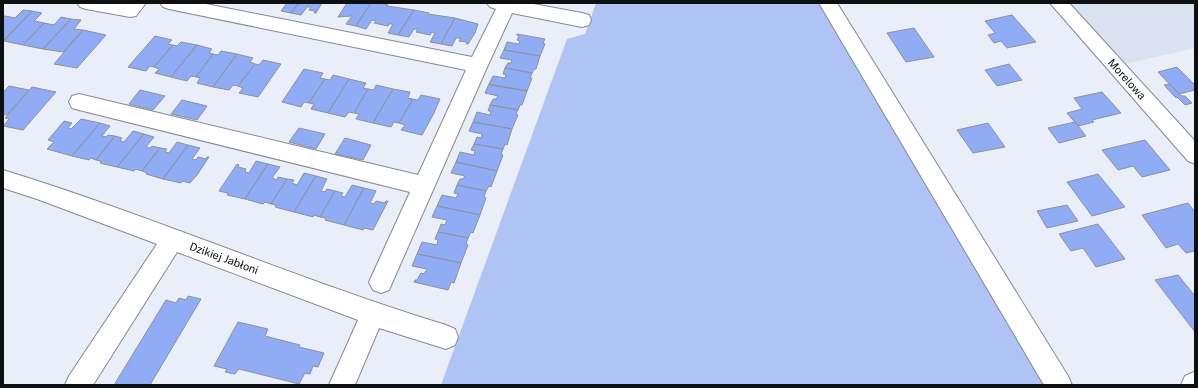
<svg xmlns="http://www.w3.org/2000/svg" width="1198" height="388" viewBox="0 0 1198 388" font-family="'Public Sans',sans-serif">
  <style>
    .built { fill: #dae2f2 }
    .green { fill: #afc4f4 }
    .building { fill: #8facf4; stroke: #8d919b }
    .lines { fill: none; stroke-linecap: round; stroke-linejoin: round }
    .minor-casing { stroke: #848992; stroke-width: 2 }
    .minor { fill: #fff; fill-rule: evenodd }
    .labels { text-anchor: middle; stroke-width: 3; stroke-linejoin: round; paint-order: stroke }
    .street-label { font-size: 11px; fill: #0e0f13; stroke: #fff }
  </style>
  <rect width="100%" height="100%" fill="#e9eef8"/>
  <path class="built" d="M1069,3H1195V48L1125,64Z"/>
  <path class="green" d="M596,3H819L1045,385H441L567,39L585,34Z"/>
  <g class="building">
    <path d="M287,3H299L291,13L281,11Z"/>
    <path d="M299,3H322L316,13H314L315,11L309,10L311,7H307L301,15L291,13Z"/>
    <path d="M347,3H371L356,26L346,24L352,16L338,17Z"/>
    <path d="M371,3H380L388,5L387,6L414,10L398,35L388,33L393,24H389L388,26L374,23L376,21L372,20L366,29L356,26Z"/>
    <path d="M23,10L32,11L3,41V17L5,16L15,18Z"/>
    <path d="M414,10L429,13L428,14L455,18L441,44L430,42L435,33L432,32L430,35L416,32L418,29H414L409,37L398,35Z"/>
    <path d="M32,11L42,13L34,21L44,23L23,45L4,41Z"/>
    <path d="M1012,15L1036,42L1007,48L1001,41L994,43L988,35L995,33L985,21Z"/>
    <path d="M61,17L71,19L43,49L23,45L44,23L54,25Z"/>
    <path d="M455,18L478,24L475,33L468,44H466L467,42L459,41L461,38H456L452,46L441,44Z"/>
    <path d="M71,19L81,20L74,29L83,30L63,52L43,49Z"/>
    <path d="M914,28L934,57L906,62L887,33Z"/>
    <path d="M83,30L106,35L77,68L54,64Z"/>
    <path d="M517,34L545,39L543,43L545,44L540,56L504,50L507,42L519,44L520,41L517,40L519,36L517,35Z"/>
    <path d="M155,36L172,40L168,44L173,45L154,67L150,66L146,71L128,67Z"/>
    <path d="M181,42L197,45L171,77L155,73L159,69L154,67L173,45L177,46Z"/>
    <path d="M197,45L212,49L209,53L213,54L196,77L191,76L187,81L171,77Z"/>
    <path d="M504,50L540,56L536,69H534L532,73L505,68L508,63H511L512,60L500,58Z"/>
    <path d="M221,51L237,54L213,87L197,83L200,78L196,77L213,54L218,55Z"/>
    <path d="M237,54L253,58L250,62L255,64L238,86L233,85L229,90L213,87Z"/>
    <path d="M263,60L281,64L258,97L239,93L243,88L238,86L255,64L259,65Z"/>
    <path d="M1009,64L1022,80L997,86L985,70Z"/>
    <path d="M1177,67L1195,85V90L1179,94L1158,72Z"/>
    <path d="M505,68L532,73L530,78H532L527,91L489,84L493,76L505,78L506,75L503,74Z"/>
    <path d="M304,69L323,73L320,78L325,79L309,103L304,102L301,107L282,102Z"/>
    <path d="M333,75L349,79L328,113L311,109L314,104L309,103L325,79L330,80Z"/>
    <path d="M349,79L366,83L363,88L368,89L354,113L349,112L345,117L328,113Z"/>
    <path d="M489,84L496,86L527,91L522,105H520L518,110L490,105L493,99H496L498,96L485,93Z"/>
    <path d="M1170,84L1179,94L1182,96H1185L1192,103L1185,105L1177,97L1176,98L1164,85Z"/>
    <path d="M376,85L393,89L373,123L356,119L359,114L354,113L368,89L374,90Z"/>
    <path d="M9,86L29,90L7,115L3,114V92Z"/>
    <path d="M32,87L56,92L23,130L3,126L9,119L5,118Z"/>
    <path d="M393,89L410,92L408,98L413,99L399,123L394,122L391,127L373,123Z"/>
    <path d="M140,90L165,96L153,110L129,104Z"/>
    <path d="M1102,92L1121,113L1092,120L1094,122L1078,126L1067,113L1082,109L1074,98Z"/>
    <path d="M421,95L440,99L433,115L422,135L401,130L405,125L399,123L413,99L418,100Z"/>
    <path d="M182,100L207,106L197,120L171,114Z"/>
    <path d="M490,105L518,110L516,114L518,115L512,129L473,122L477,112L490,115L491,111H488Z"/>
    <path d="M81,119L100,123L72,156L47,149L54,142L48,140L64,121L72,123L68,128L71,129Z"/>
    <path d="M473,122L512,129L507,145L505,144L503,149L474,144L477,137L481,138L482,134L469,131Z"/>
    <path d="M1075,122L1086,136L1059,143L1048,128Z"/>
    <path d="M100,123L110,126L102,136L106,137L108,135L115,136L96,160L91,158L89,160L72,156Z"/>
    <path d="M988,123L1005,147L973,153L957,130Z"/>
    <path d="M299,128L325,134L316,149L289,142Z"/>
    <path d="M133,131L144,134L117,167L100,163L101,161L96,160L115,136L122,138L120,141L124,142Z"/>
    <path d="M144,134L154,137L146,147L150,148L152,146L160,148L142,171L136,169L134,171L117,167Z"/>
    <path d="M345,138L371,145L363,160L335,154Z"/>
    <path d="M1145,140L1170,170L1142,177L1133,166L1118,170L1102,150Z"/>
    <path d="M177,142L188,145L163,179L146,174L147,173L142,171L160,148L167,149L165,152L169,153Z"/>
    <path d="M474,144L503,149L501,154L503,155L497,171L456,162L460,152L474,155L475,151L471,150Z"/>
    <path d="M188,145L200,148L192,159L196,160L198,157L206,159L207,157H209L197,175L190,183L182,181L181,183L163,179Z"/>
    <path d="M256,161L268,164L245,199L227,195L228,193L219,191L237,164L239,165L238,167L246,169L245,172L249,173Z"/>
    <path d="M456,162L497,171L491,187L489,186L486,191L457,185L460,179H463L465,176L451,173Z"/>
    <path d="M268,164L280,167L272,178L277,180L278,177L287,179L271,204L265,202L263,204L245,199Z"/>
    <path d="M304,173L316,176L294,212L275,207L276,205L271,204L287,179L294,180L292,183L297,185Z"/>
    <path d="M1098,174L1125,207L1092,216L1067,182Z"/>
    <path d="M316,176L327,179L321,191L325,192L327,189L335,191L320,217L314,215L313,217L294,212Z"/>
    <path d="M352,185L364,188L344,225L325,220L326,218L320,217L335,191L343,193L341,196L345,197Z"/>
    <path d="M457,185L486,191L484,197L486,198L480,215L437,206L442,195L456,198L458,194L454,193Z"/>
    <path d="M364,188L376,191L370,203L374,204L376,201L385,203L386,201H388L373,230L364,228L363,230L344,225Z"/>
    <path d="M1188,203L1195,212V251L1186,253L1178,244L1166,248L1142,215Z"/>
    <path d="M1067,205L1078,221L1047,228L1037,211Z"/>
    <path d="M437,206L480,215L473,233L471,232L468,238L438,232L441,224L445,225L447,220L432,217Z"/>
    <path d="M1098,224L1125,259L1096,267L1083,248L1071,251L1059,234Z"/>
    <path d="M438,232L468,238L466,244L468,245L461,263L417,254L422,242L437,245L438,240L435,239Z"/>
    <path d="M417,254L461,263L454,283L451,282L448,290L414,282L415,280H417L421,273L424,274L427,269L412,266Z"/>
    <path d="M1178,275L1195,296V332L1155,280Z"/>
    <path d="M188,296L201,299L150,385H114L166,300L176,303L179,298L186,300Z"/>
    <path d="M238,322L268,329L265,336L300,345L299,347L324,353L318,367L313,366L310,374L305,373L299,384L239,369L235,374L225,372L227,369L214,366Z"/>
  </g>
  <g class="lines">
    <g class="minor-casing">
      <g id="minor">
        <path d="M77,3H146L136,16L130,17L86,9L80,7Z"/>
        <path d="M160,3H201L472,57L496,9L490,7L487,3H528L582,13L589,15L591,20L589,25L582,27L512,13L488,65L389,290L381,293L373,290L369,282L410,192L79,110L72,108L69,102L72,96L79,94L418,175L466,70L169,9L163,7Z"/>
        <path d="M819,3H837L1068,376L1072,385H1044Z"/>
        <path d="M1050,3H1069L1195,141V164L1188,161Z"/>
        <path d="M3,170C153,216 296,279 446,325L455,329L458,337L455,345L446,349L379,328L355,385H329L358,320L177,252L93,385H65L69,376L157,244L37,199L3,188Z"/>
        <path d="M1194,372L1195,385H1181L1185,376Z"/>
      </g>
    </g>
    <use href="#minor" class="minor"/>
  </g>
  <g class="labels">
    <g class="street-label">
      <text transform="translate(1127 79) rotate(48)" y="4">Morelowa</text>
      <text transform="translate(224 258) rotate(20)" y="4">Dzikiej Jabłoni</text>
    </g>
  </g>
  <rect width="1198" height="388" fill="none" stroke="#0e0f13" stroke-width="8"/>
</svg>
